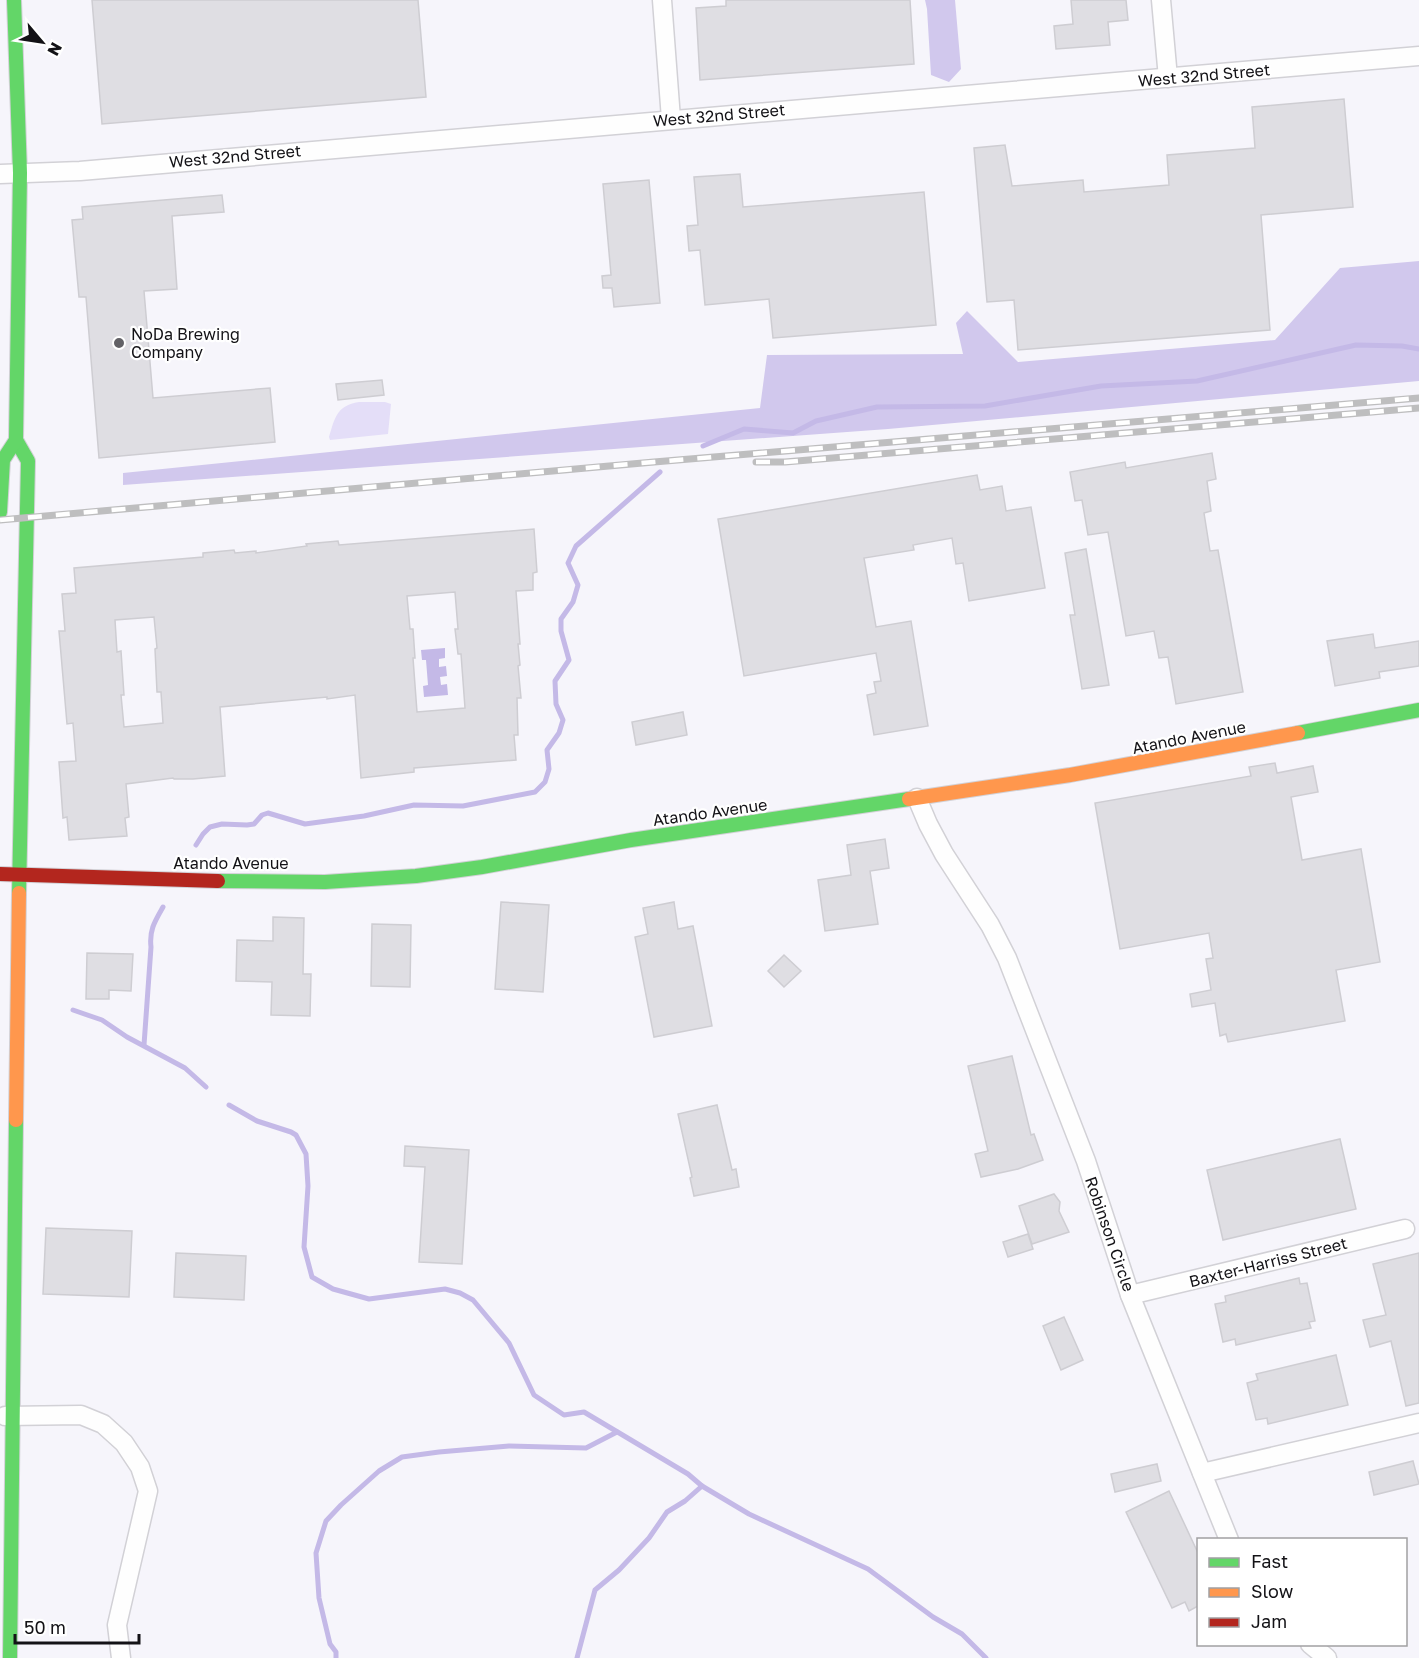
<svg xmlns="http://www.w3.org/2000/svg" width="1419" height="1658" viewBox="0 0 1419 1658" font-family="'Golos Text',sans-serif">
  <style>
    .green { fill: #e4def8 }
    .forest { fill: #d1c8ed }
    .water { fill: #c4b9e7 }
    .lines { fill: none; stroke-linecap: round; stroke-linejoin: round }
    .stream { stroke: #c4b9e7; stroke-width: 5 }
    .building { fill: #dfdee3; stroke: #cecdd2; stroke-width: 1.5; fill-rule: evenodd }
    .street-casing { stroke: #d2d1d6; stroke-width: 21 }
    .fast-casing { stroke: #d2d1d6; stroke-width: 16 }
    .slow-casing { stroke: #d2d1d6; stroke-width: 16 }
    .jam-casing { stroke: #d2d1d6; stroke-width: 16 }
    .street { stroke: #fefefe; stroke-width: 18 }
    .fast { stroke: #63d668; stroke-width: 14 }
    .slow { stroke: #ff974d; stroke-width: 14 }
    .jam { stroke: #b3261e; stroke-width: 14 }
    .rail-casing { stroke: #bebebf; stroke-width: 7 }
    .rail { stroke: #fff; stroke-width: 4.5; stroke-dasharray: 14; stroke-linecap: butt }
    .poi-dot { fill: #626166; stroke: #fff; stroke-width: 2 }
    .labels { text-anchor: middle; stroke-width: 4.5; stroke-linejoin: round; paint-order: stroke }
    .street-label { font-size: 16px; fill: #131216; stroke: #fff }
    .poi-label { font-size: 16px; fill: #131216; stroke: #fff; text-anchor: start }
  </style>
  <rect width="100%" height="100%" fill="#f6f5fb"/>
  <path class="green" d="M359,402H385L391,404L388,434L330,440L329,437C335,418 336,406 359,402Z"/>
  <g class="forest">
    <path d="M925,0H955L961,69L949,82L931,75L927,9Z"/>
    <path d="M1419,261V381L888,429L123,485V473L760,408L767,355L963,354L956,323L967,311L1018,362L1275,340L1340,268Z"/>
  </g>
  <path class="water" d="M445,648V658L439,659V667L446,666L447,676L440,677L441,685L447,684L448,695L424,697L423,686L428,685L426,660H422L421,650Z"/>
  <g class="lines">
    <g class="stream">
      <path d="M703,446L744,429L793,433L816,421L877,407L985,406L1101,386L1197,381L1356,345L1402,346L1419,349"/>
      <path d="M196,845L203,834L210,827L222,824L247,825L254,824L262,815L268,813L305,824L364,816L414,805L463,806L535,792L545,782L549,769L547,750L559,733L563,720L556,704L555,681L569,660L561,631V619L573,602L578,585L568,563L576,546L660,472"/>
      <path d="M73,1010L102,1020L127,1037L185,1068L206,1087"/>
      <path d="M144,1045L151,947C149,930 155,921 163,907"/>
      <path d="M229,1105L257,1121L291,1132L296,1135L306,1154L308,1186L304,1247L312,1277L333,1289L369,1299L445,1289L460,1293L473,1300L509,1343L534,1395L564,1415L584,1412L688,1474L702,1486L749,1514L868,1569L933,1617L962,1634L986,1658"/>
      <path d="M336,1658V1652L330,1644L319,1598L316,1553L326,1521L341,1505L379,1471L402,1457L439,1452L509,1446L586,1448L617,1432"/>
      <path d="M577,1658L595,1590L619,1570L649,1538L667,1512L685,1501L702,1486"/>
    </g>
  </g>
  <g class="building">
    <path d="M92,0H418L426,97L102,124Z"/>
    <path d="M726,0H910L914,64L700,80L696,8L726,6Z"/>
    <path d="M1071,0H1126L1128,20L1108,22L1110,45L1056,49L1054,26L1073,24Z"/>
    <path d="M1344,99L1353,207L1261,215L1270,330L1018,350L1014,300L987,302L974,148L1005,145L1012,186L1083,180L1084,192L1169,185L1167,155L1255,148L1252,107Z"/>
    <path d="M740,174L743,207L924,192L936,325L773,338L769,299L705,305L700,250L689,251L687,226L698,225L694,177Z"/>
    <path d="M649,180L660,303L614,307L612,288H603L602,276L611,275L603,184Z"/>
    <path d="M222,195L224,212L172,216L177,289L144,291L153,398L270,388L275,442L99,458L86,297H79L72,220L83,219L82,207Z"/>
    <path d="M382,380L384,395L338,400L336,384Z"/>
    <path d="M1212,453L1216,479L1207,481L1211,511L1204,513L1210,551L1218,550L1243,692L1176,704L1168,657L1159,658L1154,631L1126,636L1108,532L1088,535L1082,500L1075,501L1070,472L1125,462L1126,468Z"/>
    <path d="M977,475L980,490L1002,486L1006,511L1031,507L1045,588L969,601L963,563L956,564L952,538L913,545L914,550L864,558L876,627L911,621L928,726L874,735L867,695L876,693L874,682L881,681L876,653L744,676L718,519Z"/>
    <path d="M534,529L537,572L533,573V590L516,591L520,644H518L520,665L518,666L521,698H517L518,735H514L516,760L414,768V772L361,778L355,695L327,699V697L220,707L225,776L193,779H174L173,778L126,784L129,817L125,818L127,836L69,840L67,817L63,818L59,762L76,761L73,723L67,724L59,631H65L62,594L76,593L74,568L203,557V553L234,550L235,553L256,551V553L307,546L306,544L338,541L339,545ZM455,592L458,629H455L458,654H461L465,708L417,712L413,658H415L413,629H410L407,596ZM154,617L157,648L155,649L157,692H161L163,723L124,727L121,695H124L121,651L117,652L115,620Z"/>
    <path d="M1086,549L1109,685L1082,689L1070,615H1075L1065,553Z"/>
    <path d="M1373,634L1375,648L1419,641V666L1379,672L1380,678L1335,686L1327,641Z"/>
    <path d="M683,712L687,735L636,745L632,722Z"/>
    <path d="M1275,763L1277,773L1313,766L1318,792L1291,797L1302,860L1361,849L1380,962L1336,970L1345,1021L1228,1042L1226,1034L1220,1036L1215,1003L1192,1007L1190,994L1211,990L1206,959L1213,958L1209,933L1120,949L1095,803L1251,776L1249,767Z"/>
    <path d="M885,839L889,868L870,871L878,924L825,931L818,880L851,875L847,845Z"/>
    <path d="M501,902L549,905L543,992L495,989Z"/>
    <path d="M674,902L678,929L693,926L712,1026L654,1037L635,937L648,934L643,908Z"/>
    <path d="M273,917L304,918L303,974H311L310,1016L271,1015L272,982L236,981L237,940L273,941Z"/>
    <path d="M372,924L411,925L410,987L371,986Z"/>
    <path d="M87,953L133,954L131,991L109,990V999H86Z"/>
    <path d="M784,955L801,971L784,987L768,971Z"/>
    <path d="M1012,1056L1031,1135L1034,1134L1043,1160L1018,1169L981,1177L975,1154L988,1151L968,1066Z"/>
    <path d="M717,1105L732,1170L736,1169L739,1187L694,1196L690,1178L692,1177L678,1114Z"/>
    <path d="M1340,1139L1356,1209L1223,1240L1207,1170Z"/>
    <path d="M405,1146L469,1150L462,1264L419,1262L425,1167L404,1166Z"/>
    <path d="M1054,1194L1060,1202L1059,1211L1069,1232L1032,1244L1019,1206Z"/>
    <path d="M46,1228L132,1231L129,1297L43,1294Z"/>
    <path d="M1028,1234L1033,1249L1008,1257L1003,1242Z"/>
    <path d="M176,1253L246,1256L244,1300L174,1297Z"/>
    <path d="M1419,1253V1403L1406,1406L1391,1341L1370,1347L1363,1320L1386,1315L1373,1264Z"/>
    <path d="M1299,1278L1300,1284L1307,1283L1315,1321L1309,1322L1311,1328L1236,1345L1235,1339L1223,1342L1215,1304L1226,1302L1225,1296Z"/>
    <path d="M1064,1317L1083,1360L1061,1370L1043,1326Z"/>
    <path d="M1336,1355L1348,1405L1268,1424L1267,1418L1256,1420L1247,1383L1258,1380L1256,1374Z"/>
    <path d="M1413,1461L1419,1484L1374,1495L1369,1472Z"/>
    <path d="M1157,1464L1161,1481L1115,1492L1111,1474Z"/>
    <path d="M1169,1491L1198,1553V1606L1189,1611L1185,1602L1172,1608L1126,1512Z"/>
  </g>
  <g class="lines">
    <g class="street-casing">
      <g id="street">
        <path d="M662,0L671,119"/>
        <path d="M1161,0L1168,78"/>
        <path d="M0,174L80,171L1419,56"/>
        <path d="M917,798L928,824L944,854L990,925L1007,958L1086,1161L1130,1295L1229,1540"/>
        <path d="M1130,1295L1405,1229"/>
        <path d="M5,1416L81,1415L103,1424L124,1443L140,1467L148,1491L117,1625L121,1658"/>
        <path d="M1202,1473L1419,1423"/>
        <path d="M1310,1644L1327,1658"/>
      </g>
    </g>
    <g class="fast-casing">
      <g id="fast">
        <path d="M16,440L28,461L19,893"/>
        <path d="M0,512L3,460L16,440L20,173L14,0"/>
        <path d="M1298,733L1419,710"/>
        <path d="M218,881L325,882L416,876L482,867L631,840L909,799"/>
        <path d="M10,1658L16,1120"/>
      </g>
    </g>
    <g class="slow-casing">
      <g id="slow">
        <path d="M909,799L1070,775L1298,733"/>
        <path d="M16,1120L19,893"/>
      </g>
    </g>
    <g class="jam-casing">
      <path id="jam" d="M0,874L218,881"/>
    </g>
    <use href="#street" class="street"/>
    <use href="#fast" class="fast"/>
    <use href="#slow" class="slow"/>
    <use href="#jam" class="jam"/>
    <g class="rail-casing">
      <g id="rail">
        <path d="M756,462H785L1419,408"/>
        <path d="M0,520L654,462L1419,398"/>
      </g>
    </g>
    <use href="#rail" class="rail"/>
  </g>
  <circle class="poi-dot" cx="119" cy="343" r="6"/>
  <g class="labels">
    <g class="street-label">
      <text transform="translate(1204 75) rotate(-5)" y="6">West 32nd Street</text>
      <text transform="translate(719 115) rotate(-5)" y="6">West 32nd Street</text>
      <text transform="translate(235 156) rotate(-5)" y="6">West 32nd Street</text>
      <text transform="translate(1189 737) rotate(-11)" y="6">Atando Avenue</text>
      <text transform="translate(710 812) rotate(-8)" y="6">Atando Avenue</text>
      <text x="231" y="869">Atando Avenue</text>
      <text transform="translate(1110 1234) rotate(71)" y="6">Robinson Circle</text>
      <text transform="translate(1268 1262) rotate(-14)" y="6">Baxter-Harriss Street</text>
    </g>
    <g class="poi-label">
      <text x="131" y="340">NoDa Brewing<tspan x="131" dy="18">Company</tspan></text>
    </g>
  </g>
  <rect x="1197" y="1538" width="210" height="108" fill="#ffffff" stroke="#a1a0a2" stroke-width="1.5"/>
  <rect x="1209" y="1558" width="30" height="9" fill="#63d668" stroke="#a1a0a2" stroke-width="1.5"/>
  <text x="1251" y="1568" font-size="18" fill="#131216">Fast</text>
  <rect x="1209" y="1588" width="30" height="9" fill="#ff974d" stroke="#a1a0a2" stroke-width="1.5"/>
  <text x="1251" y="1598" font-size="18" fill="#131216">Slow</text>
  <rect x="1209" y="1618" width="30" height="9" fill="#b3261e" stroke="#a1a0a2" stroke-width="1.5"/>
  <text x="1251" y="1628" font-size="18" fill="#131216">Jam</text>
  <g transform="translate(42 42) rotate(119)" stroke="#ffffff" stroke-width="4.5" paint-order="stroke">
  <path d="M0-4.5L10 22L0 15L-10 22Z" fill="#131216"/>
  <text y="-9" font-size="16" font-weight="bold" text-anchor="middle" fill="#131216">N</text>
  </g>
  <path d="M15 1634v9h124v-9" fill="none" stroke="#131216" stroke-width="3"/>
  <text x="24" y="1634" font-size="18" fill="#131216" stroke="#ffffff" stroke-width="4.5" paint-order="stroke">50 m</text>
</svg>
